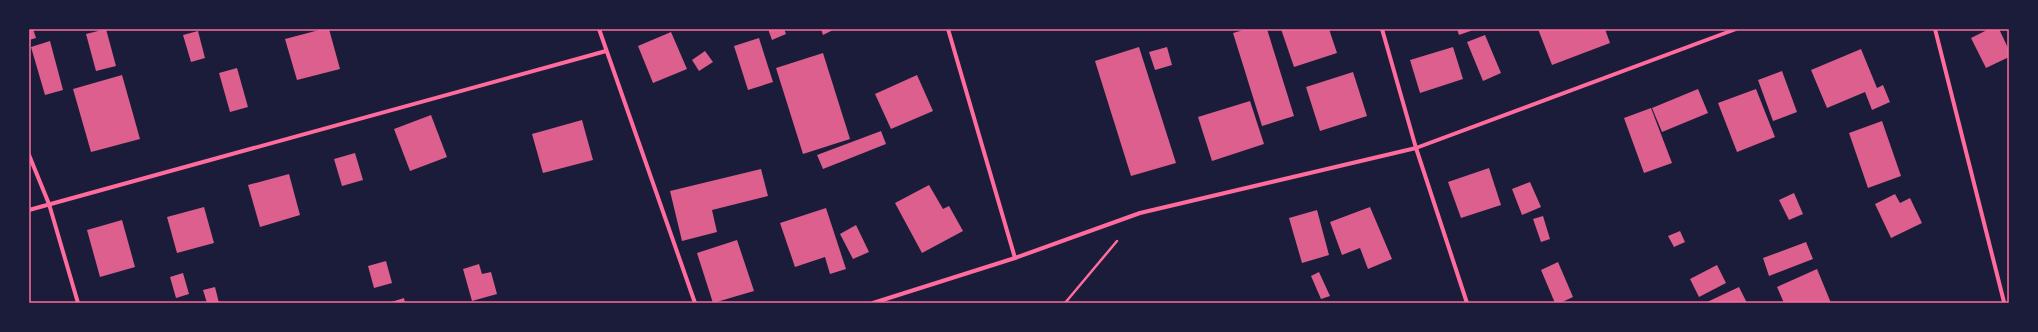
<svg xmlns="http://www.w3.org/2000/svg" width="2038" height="332" viewBox="0 0 2038 332" font-family="'Space Grotesk',sans-serif">
  <style>
    .building { fill: #dd5f8e }
    .lines { fill: none; stroke-linecap: round; stroke-linejoin: round }
    .path { stroke: #ff6b9d; stroke-width: 2.5 }
    .minor { stroke: #ff6b9d; stroke-width: 4 }
    .neatline { fill: none; stroke: #ff6b9d; stroke-width: 1.5 }
  </style>
  <rect width="100%" height="100%" fill="#1b1b3a"/>
  <g class="building">
    <path d="M29,29H33L36,38L29,40Z"/>
    <path d="M106,29L116,66L96,71L86,34Z"/>
    <path d="M323,29H329L340,69L297,80L285,39Z"/>
    <path d="M768,29H784L786,34L772,40Z"/>
    <path d="M821,29H835L823,35Z"/>
    <path d="M1247,29H1267L1294,116L1262,126L1233,33Z"/>
    <path d="M1281,29H1329L1337,53L1294,67Z"/>
    <path d="M1457,29H1476L1459,35Z"/>
    <path d="M1538,29H1605L1610,43L1552,65Z"/>
    <path d="M1989,29H1999L2009,50V57L1986,68L1971,38Z"/>
    <path d="M198,31L205,58L191,62L183,35Z"/>
    <path d="M671,32L687,69L653,83L638,46Z"/>
    <path d="M1485,35L1501,73L1483,81L1467,42Z"/>
    <path d="M759,38L773,82L748,90L734,46Z"/>
    <path d="M50,41L63,90L45,95L31,47Z"/>
    <path d="M1139,47L1176,163L1131,176L1095,61Z"/>
    <path d="M1167,47L1172,65L1155,70L1149,52Z"/>
    <path d="M1453,47L1463,79L1420,93L1410,60Z"/>
    <path d="M1861,49L1877,88L1883,85L1890,102L1872,110L1865,92L1827,108L1811,70Z"/>
    <path d="M705,51L713,62L699,71L692,60Z"/>
    <path d="M823,53L850,139L803,154L776,68Z"/>
    <path d="M237,68L248,107L230,112L219,73Z"/>
    <path d="M1782,71L1797,112L1773,121L1758,80Z"/>
    <path d="M1353,72L1367,116L1320,131L1306,87Z"/>
    <path d="M122,75L140,139L91,152L73,89Z"/>
    <path d="M917,75L933,111L891,129L875,94Z"/>
    <path d="M1698,89L1708,113L1662,132L1652,108Z"/>
    <path d="M1756,89L1775,137L1737,152L1718,103Z"/>
    <path d="M1250,101L1264,144L1212,161L1198,117Z"/>
    <path d="M1651,108L1672,163L1644,173L1624,118Z"/>
    <path d="M431,115L447,157L410,171L394,129Z"/>
    <path d="M582,120L593,160L543,173L532,134Z"/>
    <path d="M1882,121L1901,176L1868,188L1849,133Z"/>
    <path d="M881,131L886,144L823,169L817,155Z"/>
    <path d="M355,153L363,180L342,186L334,159Z"/>
    <path d="M1489,168L1501,205L1461,218L1448,182Z"/>
    <path d="M761,169L768,196L712,210L717,232L682,241L670,191Z"/>
    <path d="M289,174L300,215L260,227L248,185Z"/>
    <path d="M1530,182L1541,207L1522,215L1512,189Z"/>
    <path d="M929,185L943,209L949,206L963,231L922,253L895,203Z"/>
    <path d="M1794,193L1803,214L1789,220L1779,200Z"/>
    <path d="M1895,194L1900,203L1910,198L1922,223L1891,238L1875,204Z"/>
    <path d="M204,207L214,243L177,253L167,217Z"/>
    <path d="M1370,207L1392,259L1368,269L1360,248L1342,255L1330,222Z"/>
    <path d="M826,208L846,269L830,274L825,257L795,267L780,223Z"/>
    <path d="M1317,210L1329,255L1302,263L1289,218Z"/>
    <path d="M1543,216L1550,239L1541,242L1533,219Z"/>
    <path d="M122,220L135,267L100,277L87,230Z"/>
    <path d="M856,225L869,252L853,259L840,234Z"/>
    <path d="M1680,231L1685,242L1674,247L1668,236Z"/>
    <path d="M737,240L754,291L713,303L697,253Z"/>
    <path d="M1806,242L1813,259L1769,276L1763,258Z"/>
    <path d="M386,261L392,283L374,288L368,266Z"/>
    <path d="M1558,262L1573,297L1560,303H1555L1541,270Z"/>
    <path d="M479,264L482,274L491,272L497,294L472,301L463,269Z"/>
    <path d="M1717,265L1726,283L1699,297L1690,279Z"/>
    <path d="M1817,269L1831,303H1784L1777,287Z"/>
    <path d="M1319,272L1330,296L1321,299L1311,276Z"/>
    <path d="M183,273L189,294L176,298L170,277Z"/>
    <path d="M215,287L219,303H207L203,290Z"/>
    <path d="M1739,287L1747,303H1705Z"/>
    <path d="M404,298L405,303H388Z"/>
  </g>
  <g class="lines">
    <path class="path" d="M1065,303L1117,241"/>
    <g class="minor">
      <path d="M599,29L695,303"/>
      <path d="M948,29L1015,258"/>
      <path d="M1382,29L1416,148L1467,303"/>
      <path d="M1935,29L2004,302"/>
      <path d="M29,155L49,204L78,303"/>
      <path d="M29,210L606,51"/>
      <path d="M873,303L1015,258L1140,213L1416,148L1736,29"/>
    </g>
  </g>
  <rect width="2038" height="332" fill="none" stroke="#1b1b3a" stroke-width="60"/>
  <rect x="30" y="30" width="1978" height="272" class="neatline"/>
</svg>
